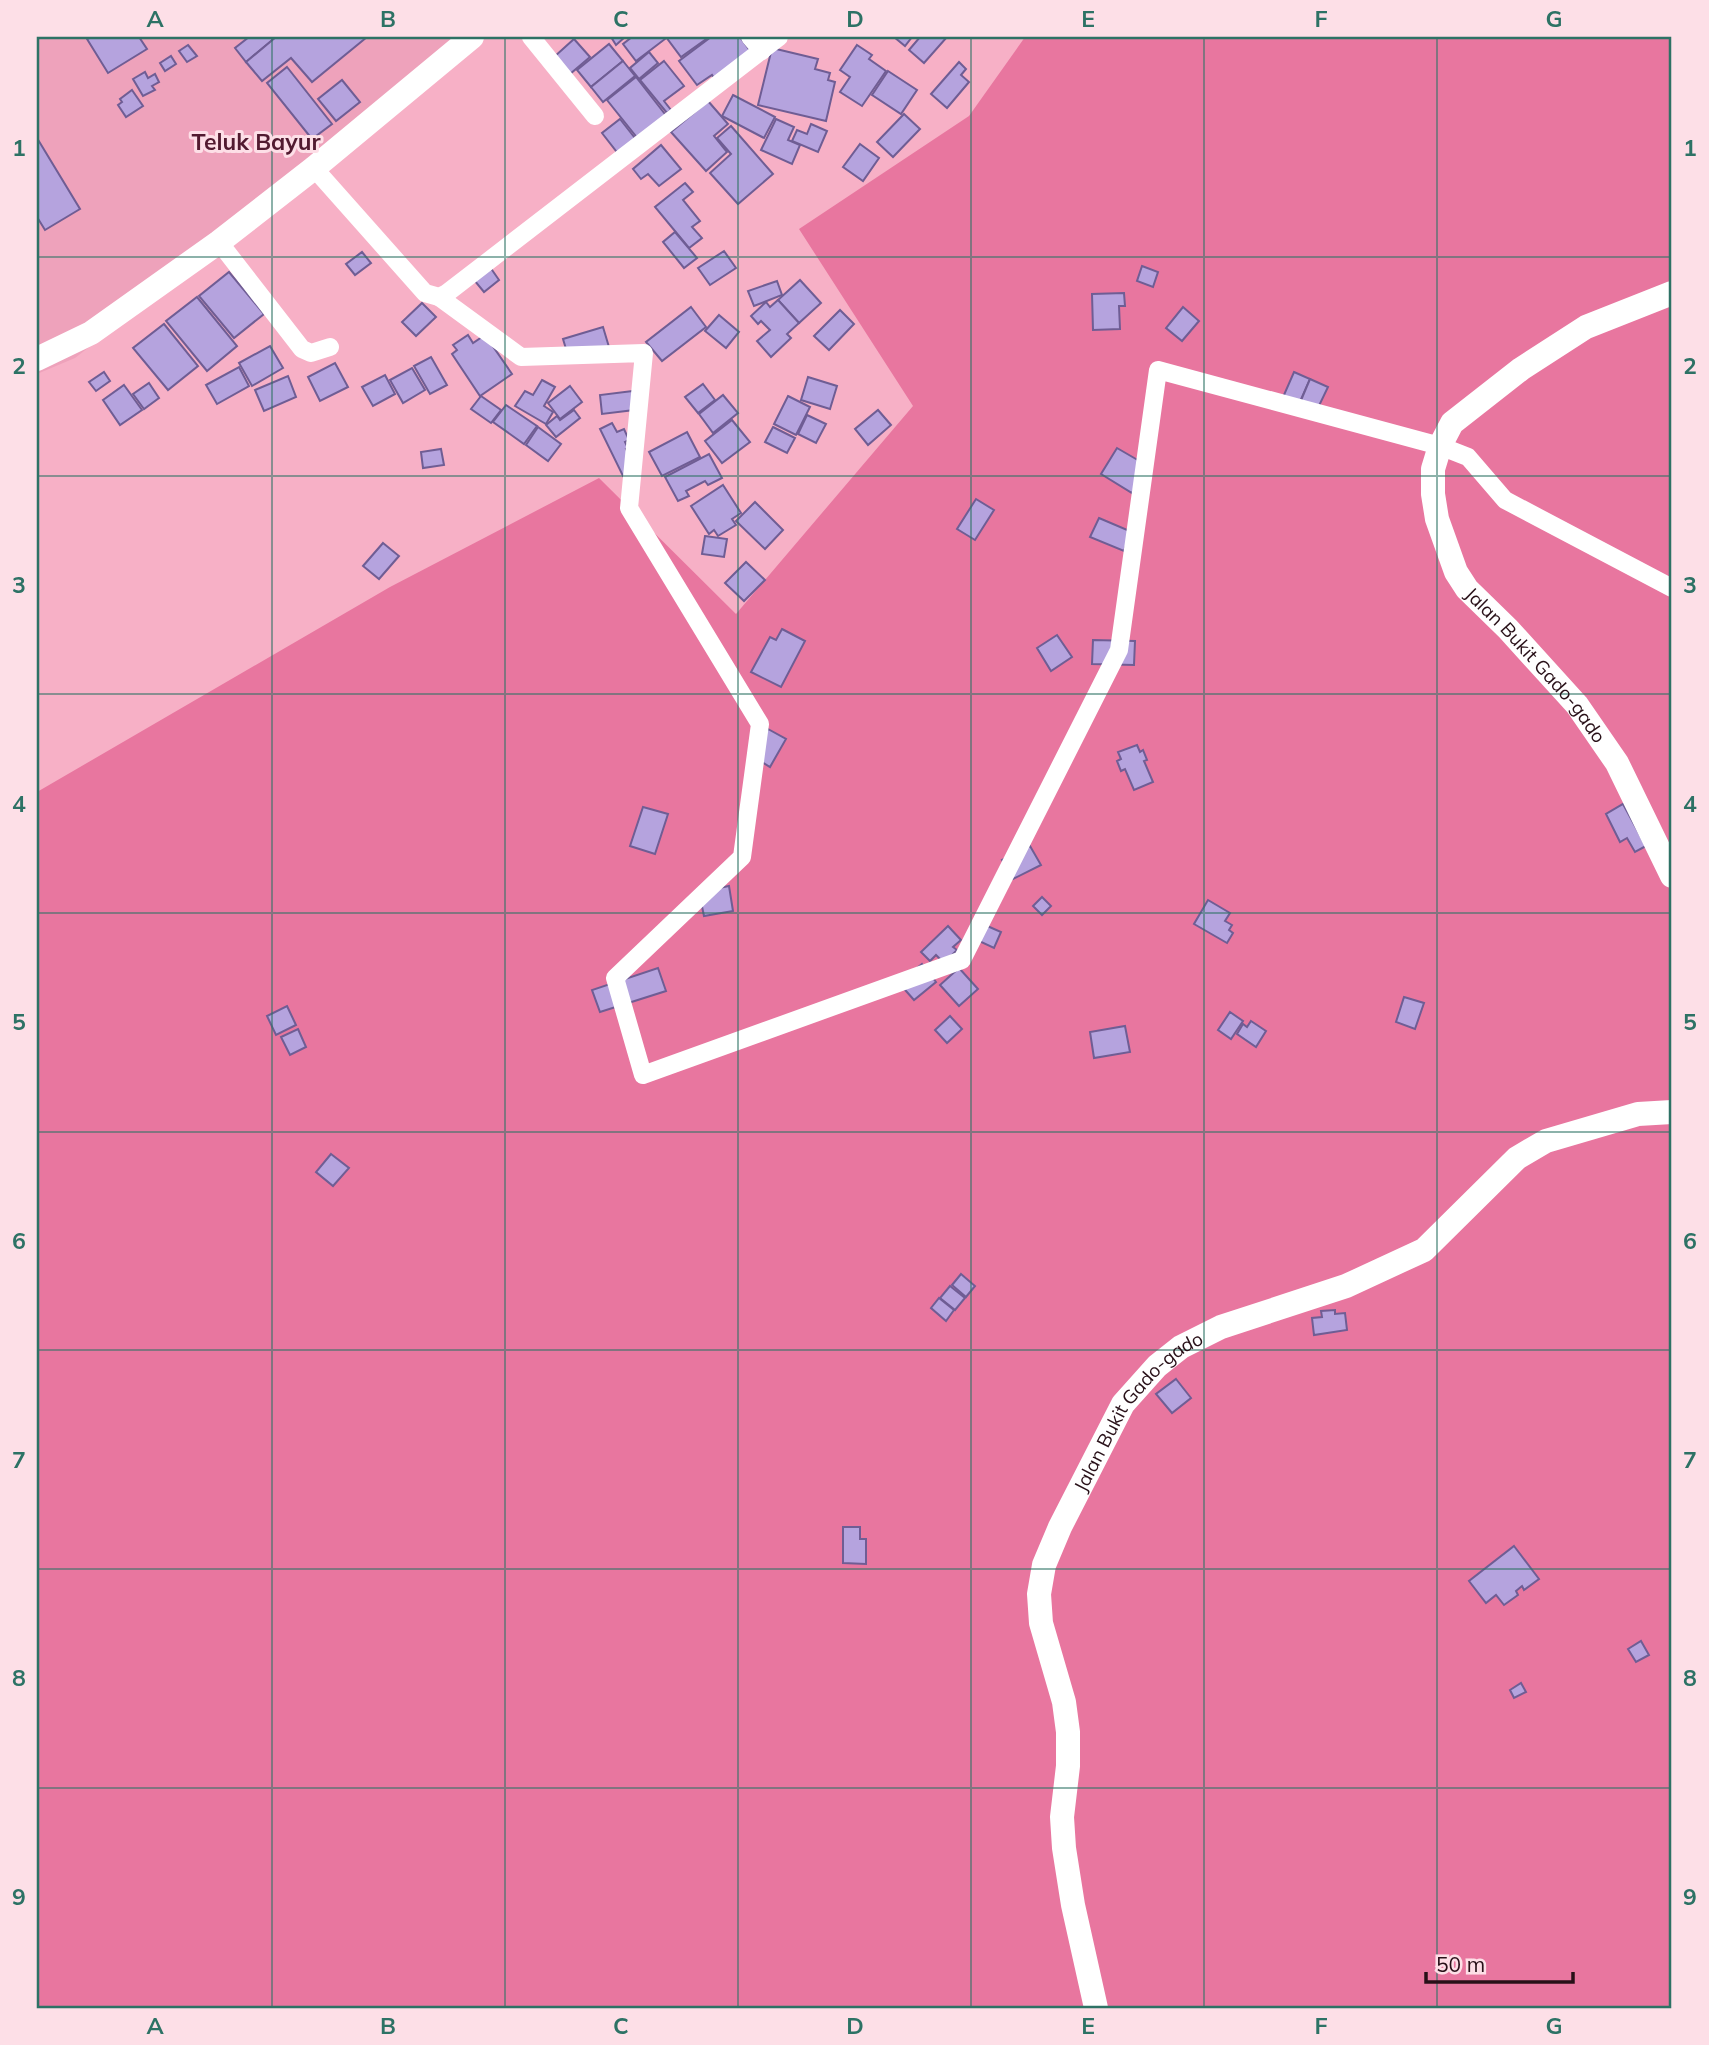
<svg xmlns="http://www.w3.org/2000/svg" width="1709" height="2045" viewBox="0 0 1709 2045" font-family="Mulish,sans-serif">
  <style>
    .built { fill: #eea2bb }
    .green { fill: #e8769f }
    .building { fill: #b5a3de; stroke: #6f5d94; stroke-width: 2 }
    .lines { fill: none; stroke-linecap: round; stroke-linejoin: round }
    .street { stroke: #fff; stroke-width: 18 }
    .secondary { stroke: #fff; stroke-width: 24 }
    .grid { fill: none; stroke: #2d7265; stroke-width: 2; stroke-opacity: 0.55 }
    .labels { text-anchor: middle; stroke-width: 6; stroke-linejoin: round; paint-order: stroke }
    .street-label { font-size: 19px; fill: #281018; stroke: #fddfe7 }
    .quarter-label { font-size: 23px; font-weight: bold; fill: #521a30; stroke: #fddfe7 }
    .neatline { fill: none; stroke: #2d7265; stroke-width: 2.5 }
    .grid-label { font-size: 23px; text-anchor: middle; font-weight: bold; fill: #2d7265 }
  </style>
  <rect width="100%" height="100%" fill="#f7b0c6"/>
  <path class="built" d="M37,37H475L218,247L75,358L37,374Z"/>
  <path class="green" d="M1025,37H1672V2008H37V792L390,587L599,478L736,614L913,406L799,229L969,116Z"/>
  <g class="building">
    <path d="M92,37H139L147,49L108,73L87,39Z"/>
    <path d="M249,37H276L246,62L235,48Z"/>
    <path d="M276,37H367L312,82L291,58L262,81L246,62Z"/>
    <path d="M611,37H625L616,45Z"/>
    <path d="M632,37H663L665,39L636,61L623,44Z"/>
    <path d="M666,37H709L681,57Z"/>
    <path d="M711,37H740L751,52L714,78L712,75L697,85L679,61Z"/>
    <path d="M894,37H912L905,46Z"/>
    <path d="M920,37H947L924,63L909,50Z"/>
    <path d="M574,39L590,57L570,74L554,57Z"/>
    <path d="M609,44L623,61L591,87L577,70Z"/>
    <path d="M188,45L197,56L187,62L179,51Z"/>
    <path d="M857,45L872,55L869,59L886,71L862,106L840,92L850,77L840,70Z"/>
    <path d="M772,48L818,59L815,69L830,73L828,80L835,82L826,121L758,105Z"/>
    <path d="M649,52L658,63L639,79L630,68Z"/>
    <path d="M171,56L176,64L165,71L160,63Z"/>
    <path d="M623,61L635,76L603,102L591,87Z"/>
    <path d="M664,61L684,86L664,101L671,110L667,113L640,80Z"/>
    <path d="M959,62L966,69L961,75L969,82L947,108L931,94Z"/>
    <path d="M287,67L332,124L312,139L267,83Z"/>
    <path d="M888,71L917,90L901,114L872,95Z"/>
    <path d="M145,72L148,78L155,74L159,82L152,86L155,90L143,96L133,79Z"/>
    <path d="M636,77L668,118L639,140L607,100Z"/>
    <path d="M342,80L360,102L336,121L318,99Z"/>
    <path d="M132,90L143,106L126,117L118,105L122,102L120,99Z"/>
    <path d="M733,95L775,117L764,138L722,116Z"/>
    <path d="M708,101L728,124L714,136L727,152L706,171L671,132Z"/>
    <path d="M904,114L920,129L893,157L877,142Z"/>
    <path d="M620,119L638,142L620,156L602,133Z"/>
    <path d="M776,119L794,127L788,140L800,145L792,164L761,150Z"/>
    <path d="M811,124L827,131L818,152L792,141L797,130L807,134Z"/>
    <path d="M731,126L773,174L738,204L710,173L731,154L717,138Z"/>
    <path d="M37,138L80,209L45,230L37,217Z"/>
    <path d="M860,144L879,158L863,181L843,167Z"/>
    <path d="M661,145L681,169L659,186L648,174L641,179L633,169Z"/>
    <path d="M685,183L693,192L683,200L700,221L692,227L702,238L689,248L655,207Z"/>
    <path d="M675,232L697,258L684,268L663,242Z"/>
    <path d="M724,251L736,268L710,285L698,268Z"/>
    <path d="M362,252L371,263L355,275L346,264Z"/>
    <path d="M1142,266L1158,272L1153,287L1137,281Z"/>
    <path d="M490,267L499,280L484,292L474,280Z"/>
    <path d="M229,272L264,314L234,338L199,296Z"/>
    <path d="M800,280L821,303L799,323L778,300Z"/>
    <path d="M777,281L782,295L754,306L748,291Z"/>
    <path d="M1124,293L1125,306H1119L1120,329L1093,330L1092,294Z"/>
    <path d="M197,297L237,346L207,371L166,321Z"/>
    <path d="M778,300L799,323L787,334L791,338L771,357L757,341L770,330L761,321L758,324L751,316L766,302L770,307Z"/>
    <path d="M422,303L436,317L416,336L402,322Z"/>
    <path d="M691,307L706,327L662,361L646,342Z"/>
    <path d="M1183,307L1199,321L1182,341L1166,328Z"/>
    <path d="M840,310L854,324L829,350L814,336Z"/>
    <path d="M719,315L739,332L726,348L705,331Z"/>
    <path d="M164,324L198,366L168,390L133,348Z"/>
    <path d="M603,327L609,347L569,359L563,339Z"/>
    <path d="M468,335L473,343L485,335L512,374L480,396L452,354L457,350L453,345Z"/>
    <path d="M270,346L283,368L252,386L239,363Z"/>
    <path d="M431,357L447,385L430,394L414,366Z"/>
    <path d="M335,363L348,387L320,401L308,377Z"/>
    <path d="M239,367L249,386L217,404L206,385Z"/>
    <path d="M412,368L425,390L403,403L390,380Z"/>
    <path d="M104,372L110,381L96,391L89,382Z"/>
    <path d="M1294,372L1310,379L1296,411L1280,404Z"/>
    <path d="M385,375L395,394L373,406L362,387Z"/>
    <path d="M288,376L296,397L264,411L255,390Z"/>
    <path d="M808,377L837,386L830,409L801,400Z"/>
    <path d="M1310,379L1328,387L1316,412L1299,405Z"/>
    <path d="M542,380L555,387L544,406L553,412L546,424L515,406L525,391L533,395Z"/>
    <path d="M149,383L159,398L144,409L133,394Z"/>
    <path d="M703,384L715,400L698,413L685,397Z"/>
    <path d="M124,385L142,410L120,425L103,400Z"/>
    <path d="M570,386L582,402L560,419L548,403Z"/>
    <path d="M641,390L634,410L602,414L600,395Z"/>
    <path d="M723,395L738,413L713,433L699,414Z"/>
    <path d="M481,396L501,410L491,423L471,409Z"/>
    <path d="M788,396L810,407L796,435L774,424Z"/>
    <path d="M506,405L537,426L524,444L493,422Z"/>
    <path d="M574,410L580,418L556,437L546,425L557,416L560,420Z"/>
    <path d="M878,410L891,425L868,445L855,429Z"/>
    <path d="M807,415L826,424L816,443L798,434Z"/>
    <path d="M732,420L750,442L722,463L705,441Z"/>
    <path d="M612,423L617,432L624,429L629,440L625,442L628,448L626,449L636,469L623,476L600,429Z"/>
    <path d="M538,427L561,444L548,461L526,445Z"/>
    <path d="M773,427L795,438L787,453L765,442Z"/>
    <path d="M687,432L700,457L662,476L649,452Z"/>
    <path d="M1117,448L1148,466L1132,493L1101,474Z"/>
    <path d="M441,449L444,465L423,468L421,452Z"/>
    <path d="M709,454L722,478L708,485L705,481L686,491L689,496L678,501L665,477Z"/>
    <path d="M723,485L741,513L732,519L736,525L718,536L714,530L709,534L691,506Z"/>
    <path d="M976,499L994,510L975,540L957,529Z"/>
    <path d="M755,502L783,530L765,549L736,521Z"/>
    <path d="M1099,518L1132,532L1124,551L1090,537Z"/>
    <path d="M705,536L727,539L724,557L702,554Z"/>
    <path d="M383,543L399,556L379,579L363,566Z"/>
    <path d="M746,562L765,580L744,601L725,583Z"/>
    <path d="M782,629L805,641L781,687L751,672L770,637L776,640Z"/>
    <path d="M1057,635L1072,657L1051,671L1037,648Z"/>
    <path d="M1093,640L1135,641L1134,665L1092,664Z"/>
    <path d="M768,729L786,739L770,767L752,756Z"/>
    <path d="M1137,745L1140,752L1143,750L1147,760L1144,761L1153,782L1134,790L1125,769L1121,771L1117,761L1121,759L1118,752Z"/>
    <path d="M1623,804L1646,846L1635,852L1627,838L1620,842L1606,814Z"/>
    <path d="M643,807L668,814L655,854L630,846Z"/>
    <path d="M1030,846L1041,865L1013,879L1002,860Z"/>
    <path d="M729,886L733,911L704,916L699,892Z"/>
    <path d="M1042,897L1051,906L1042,915L1033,906Z"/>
    <path d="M1208,900L1230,913L1225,921L1232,925L1229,930L1233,933L1227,943L1194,924Z"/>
    <path d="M985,925L1001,932L994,948L979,941Z"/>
    <path d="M948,926L961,940L953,947L957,950L944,963L936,955L930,961L921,952Z"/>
    <path d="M922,964L936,982L914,1000L899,983Z"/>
    <path d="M658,968L666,991L600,1012L592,990Z"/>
    <path d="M959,968L978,989L959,1006L940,985Z"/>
    <path d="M1404,997L1424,1003L1415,1029L1396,1022Z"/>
    <path d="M287,1006L296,1025L276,1035L267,1016Z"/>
    <path d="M1230,1012L1243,1021L1231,1039L1218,1030Z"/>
    <path d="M950,1016L962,1029L947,1043L935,1030Z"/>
    <path d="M1251,1021L1266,1031L1256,1047L1237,1034L1243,1024L1247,1027Z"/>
    <path d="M1125,1026L1130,1052L1094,1058L1090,1032Z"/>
    <path d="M298,1029L306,1047L290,1055L281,1037Z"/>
    <path d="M331,1154L349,1168L333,1186L316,1172Z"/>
    <path d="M961,1274L975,1286L966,1297L952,1285Z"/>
    <path d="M950,1286L965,1298L955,1310L940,1298Z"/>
    <path d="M939,1298L954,1310L946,1321L931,1308Z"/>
    <path d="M1335,1310V1314L1345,1313L1347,1330L1314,1335L1312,1318L1322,1317L1321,1311Z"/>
    <path d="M1176,1379L1191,1398L1172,1413L1156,1394Z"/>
    <path d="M843,1527H860V1539H866V1564L843,1563Z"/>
    <path d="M1514,1546L1539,1579L1524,1590L1522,1586L1516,1591L1518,1595L1504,1605L1496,1595L1486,1603L1469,1581Z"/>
    <path d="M1641,1641L1649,1655L1636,1662L1628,1649Z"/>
    <path d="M1521,1683L1526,1692L1514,1698L1510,1690Z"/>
  </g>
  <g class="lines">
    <g class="street">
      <path d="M531,37L595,116"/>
      <path d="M750,37L762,51"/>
      <path d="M314,168L425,293L439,297L447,293L779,37"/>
      <path d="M219,242L302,349L311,353L330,347"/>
      <path d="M439,297L521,357L644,353L629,508L760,724L742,857L615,978L643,1075L962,960L1119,650L1158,370L1440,446L1468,457L1505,500L1672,588"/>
    </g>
    <g class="secondary">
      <path id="s1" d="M1672,293L1586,327L1521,369L1452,423L1440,446L1433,469V494L1437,519L1456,572L1467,589L1508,629L1577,705L1617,763L1672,876"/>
      <path d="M37,359L91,333L219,242L314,168L472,37"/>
      <path id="s2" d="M1096,2008L1073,1905L1064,1848L1062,1817L1068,1766V1732L1064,1702L1041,1623L1039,1594L1044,1565L1060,1527L1123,1404L1157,1366L1181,1347L1221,1327L1346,1286L1424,1250L1517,1158L1546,1141L1638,1114L1672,1112"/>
    </g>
  </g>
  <path class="grid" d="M272,37V2008M505,37V2008M738,37V2008M971,37V2008M1204,37V2008M1437,37V2008M37,257H1672M37,476H1672M37,694H1672M37,913H1672M37,1132H1672M37,1350H1672M37,1569H1672M37,1788H1672"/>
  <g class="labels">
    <g class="street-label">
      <text dy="7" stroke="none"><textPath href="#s1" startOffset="537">Jalan Bukit Gado-gado</textPath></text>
      <text dy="7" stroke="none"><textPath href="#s2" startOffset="634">Jalan Bukit Gado-gado</textPath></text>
    </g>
    <g class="quarter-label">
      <text x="256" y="150">Teluk Bayur</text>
    </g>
  </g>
  <rect width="1709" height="2045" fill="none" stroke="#fddfe7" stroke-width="77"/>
  <path d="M1426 1972v10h147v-10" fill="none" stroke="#281018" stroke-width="3.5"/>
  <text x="1436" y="1972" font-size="21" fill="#281018" stroke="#fddfe7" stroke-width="5" paint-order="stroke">50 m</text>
  <rect x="38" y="38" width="1632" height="1969" class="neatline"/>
  <g class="grid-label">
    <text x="155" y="27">A</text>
    <text x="388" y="27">B</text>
    <text x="621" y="27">C</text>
    <text x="855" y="27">D</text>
    <text x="1088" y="27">E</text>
    <text x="1321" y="27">F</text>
    <text x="1554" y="27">G</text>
    <text x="19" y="156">1</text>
    <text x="1690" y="156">1</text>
    <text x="19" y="374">2</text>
    <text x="1690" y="374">2</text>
    <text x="19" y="593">3</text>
    <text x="1690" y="593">3</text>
    <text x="19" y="812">4</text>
    <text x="1690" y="812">4</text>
    <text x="19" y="1030">5</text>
    <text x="1690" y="1030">5</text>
    <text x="19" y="1249">6</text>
    <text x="1690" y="1249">6</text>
    <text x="19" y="1468">7</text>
    <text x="1690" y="1468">7</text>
    <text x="19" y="1686">8</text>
    <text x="1690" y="1686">8</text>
    <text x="19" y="1905">9</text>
    <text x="1690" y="1905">9</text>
    <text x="155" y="2034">A</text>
    <text x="388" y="2034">B</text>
    <text x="621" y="2034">C</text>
    <text x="855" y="2034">D</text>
    <text x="1088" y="2034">E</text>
    <text x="1321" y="2034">F</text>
    <text x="1554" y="2034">G</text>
  </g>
</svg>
